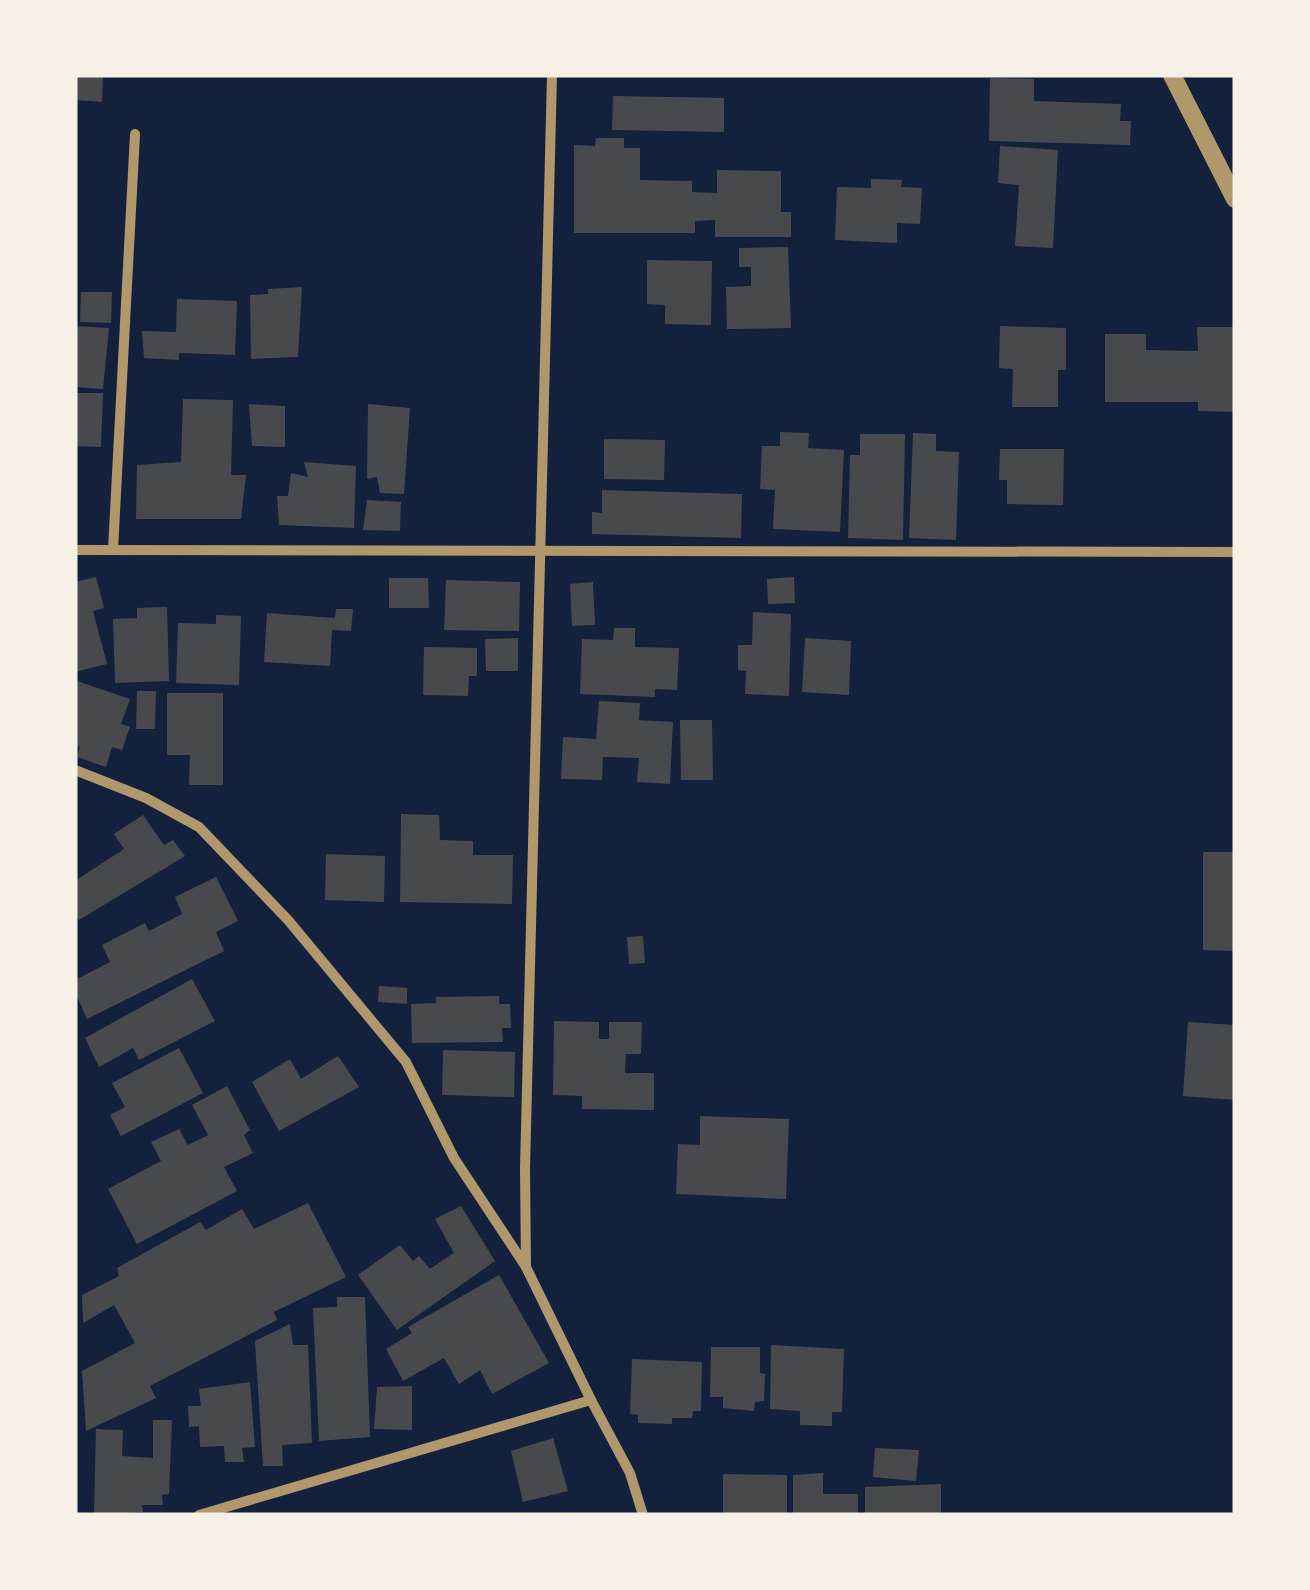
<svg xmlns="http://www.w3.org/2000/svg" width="1310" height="1590" viewBox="0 0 1310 1590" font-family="Poppins,sans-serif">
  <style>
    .building { fill: #48494c }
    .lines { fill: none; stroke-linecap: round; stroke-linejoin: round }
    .minor { stroke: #b1986c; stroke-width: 10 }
    .tertiary { stroke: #b1986c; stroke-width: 18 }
  </style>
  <rect width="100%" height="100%" fill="#14213d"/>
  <g class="building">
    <path d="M75,75H103L102,102L75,100Z"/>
    <path d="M990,78L1034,79V101L1121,104L1120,121H1131L1130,145L989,141Z"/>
    <path d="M613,96L724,98V132L612,130Z"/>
    <path d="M596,138H624V148H640V180L692,181V192L717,193V170L781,171V212H791V237H715V220L695,221V233H574V145L595,146Z"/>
    <path d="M1000,146L1058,150L1053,248L1015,246L1019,185L998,183Z"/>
    <path d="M871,179L902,180L901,187L922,188L920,224L897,223V243L835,240L837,187L871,188Z"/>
    <path d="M788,247L791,328L727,329L726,287L751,286V267H739V248Z"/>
    <path d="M647,260L712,261L711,325L665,324V305L647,304Z"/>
    <path d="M302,287L298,357L251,359L250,295L268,294V289Z"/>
    <path d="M81,292H112L111,323L80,322Z"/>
    <path d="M177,299L237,301L235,355L179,353V360L144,358L142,331L176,332Z"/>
    <path d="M75,326L109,328L103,389L75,387Z"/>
    <path d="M1000,326L1066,328V370H1058V407H1012L1013,369L999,368Z"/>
    <path d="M1197,327H1235V412L1198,411V402H1105V334H1146V350L1198,351Z"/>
    <path d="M75,393H103L101,447L75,446Z"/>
    <path d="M183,399L233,400L231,475H246L241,519H136L137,465L181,462Z"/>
    <path d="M249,404L285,406V447L252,446Z"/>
    <path d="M368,404L410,408L404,494L380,493L377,477L367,479Z"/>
    <path d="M780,432L809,433L808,448L844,450L840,532L773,529L775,490L760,489L762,446H780Z"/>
    <path d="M913,433L936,434V451L959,452L956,540L909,538Z"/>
    <path d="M860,434H905L903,540L848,538L850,455H860Z"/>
    <path d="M604,439L665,440L664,480L604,479Z"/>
    <path d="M1000,449H1064L1063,505L1007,504V480H999Z"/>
    <path d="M304,462L356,466L354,528L279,525L277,496H288L291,473L308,477Z"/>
    <path d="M602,490L742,494L741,538L592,534V512L602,513Z"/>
    <path d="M367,500L401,502L400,531L363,530Z"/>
    <path d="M96,577L104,608L93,611L107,664L75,672V582Z"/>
    <path d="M794,577L795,603L768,604L767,579Z"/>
    <path d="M389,578H428L429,608H389Z"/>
    <path d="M446,580L520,582L519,631L444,630Z"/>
    <path d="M593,582L595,625L572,626L570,584Z"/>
    <path d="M167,607L169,681L115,683L113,619L137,618V608Z"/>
    <path d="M336,609H353L351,631L332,630L330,666L264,662L267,613L335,618Z"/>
    <path d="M753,612L791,614L789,696L745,694L746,671L738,670V645H752Z"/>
    <path d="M216,615L241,616L239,685L176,683L178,623L216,624Z"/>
    <path d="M614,628H635V647L679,648L677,690L655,689V697L580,694L582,639L613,640Z"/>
    <path d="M518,638V671H486L485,639Z"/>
    <path d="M805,638L851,641L849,695L802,692Z"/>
    <path d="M424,647L477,648V676H469L468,696L423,695Z"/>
    <path d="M77,681L130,699L121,724L130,727L122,750L112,747L106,767L77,757L80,747L75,745Z"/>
    <path d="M137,691H156L155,729H136Z"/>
    <path d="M167,693H223V785H189L190,755H167Z"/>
    <path d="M599,701L640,703L639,720L673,722L670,784L637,782L639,758L603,757L602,780L561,779L563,737L596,739Z"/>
    <path d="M680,720H712L713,780H681Z"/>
    <path d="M401,814L439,815L440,840L473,841V855H513L512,904L400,902Z"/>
    <path d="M143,815L164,845L173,840L185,856L79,920L75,914V881L124,849L114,834Z"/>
    <path d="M1203,852H1235V951L1203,950Z"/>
    <path d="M326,854L385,856L384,902L325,900Z"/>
    <path d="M216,877L238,921L216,932L224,951L87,1019L75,992V980L110,962L102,945L145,923L149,931L182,914L175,897Z"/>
    <path d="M643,936L645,963L629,964L627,937Z"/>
    <path d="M192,979L215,1021L139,1060L133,1048L99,1067L85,1038Z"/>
    <path d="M379,986L407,988V1004L378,1002Z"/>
    <path d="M499,996V1004H510L511,1028H502L503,1042L412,1043L411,1004L436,1003V997Z"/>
    <path d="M554,1021L599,1022V1039H609V1022H642L641,1054H626L625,1073H654V1110L582,1109V1096L553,1095Z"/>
    <path d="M1188,1022L1235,1025V1100L1183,1096Z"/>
    <path d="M179,1048L203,1093L121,1136L110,1115L125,1107L112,1083Z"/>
    <path d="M443,1050L515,1052L514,1097L442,1095Z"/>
    <path d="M338,1056L359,1087L279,1131L252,1082L290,1059L301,1079Z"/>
    <path d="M227,1086L250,1130L244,1135L253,1153L224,1167L237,1191L137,1244L108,1189L161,1161L151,1142L179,1129L188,1145L208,1135L192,1105Z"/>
    <path d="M700,1116L789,1119L786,1199L676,1194L678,1144L700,1145Z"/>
    <path d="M308,1203L346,1277L274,1312L277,1320L150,1386L156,1398L86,1431L82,1371L135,1343L114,1305L83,1323L82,1295L119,1276L117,1268L200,1222L206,1230L242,1209L254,1229Z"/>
    <path d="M461,1206L495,1261L397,1330L358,1275L400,1245L413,1261L419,1256L430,1269L454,1253L435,1219Z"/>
    <path d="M499,1275L549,1363L492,1394L480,1370L459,1384L444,1358L403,1381L386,1349L412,1333L408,1327Z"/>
    <path d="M337,1297H365L370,1437L319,1441L313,1308L337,1307Z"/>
    <path d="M290,1324L293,1345H308L312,1443L282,1445L283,1466H263L255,1341Z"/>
    <path d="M771,1345L844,1349L842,1412H832V1426L800,1425V1411L770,1409Z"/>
    <path d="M711,1347H760V1373L765,1374L764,1401L755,1402L754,1411L723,1408V1397H710Z"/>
    <path d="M632,1359L702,1362L701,1411H693L692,1418H672V1424L638,1423V1415L630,1414Z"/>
    <path d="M250,1382L255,1447L242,1448L244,1462H225L224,1446L200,1447L199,1426L189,1427L188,1406H201L199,1389Z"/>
    <path d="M412,1386V1430L374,1429L377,1387Z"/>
    <path d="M153,1420H172L169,1494L162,1495L163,1505H142L143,1512L94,1515L96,1429L123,1430L122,1456L153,1458Z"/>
    <path d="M553,1438L568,1491L523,1502L511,1451Z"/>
    <path d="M875,1448L919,1450L916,1481L873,1477Z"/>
    <path d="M823,1473V1494H858V1515H793V1475Z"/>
    <path d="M723,1474L787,1475V1515H723Z"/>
    <path d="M941,1484V1515H865V1487Z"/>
  </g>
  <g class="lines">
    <g class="minor">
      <path d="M75,550L1235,552"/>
      <path d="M113,550L135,134"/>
      <path d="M75,770L146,798L199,827L288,920L406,1062L454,1158L526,1267L591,1400L630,1473L643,1515"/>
      <path d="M526,1267L525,1169L552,75"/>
      <path d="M199,1515L591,1400"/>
    </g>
    <path class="tertiary" d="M1172,75L1235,199"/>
  </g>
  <rect width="1310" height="1590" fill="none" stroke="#f6f1e7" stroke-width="155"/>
</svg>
